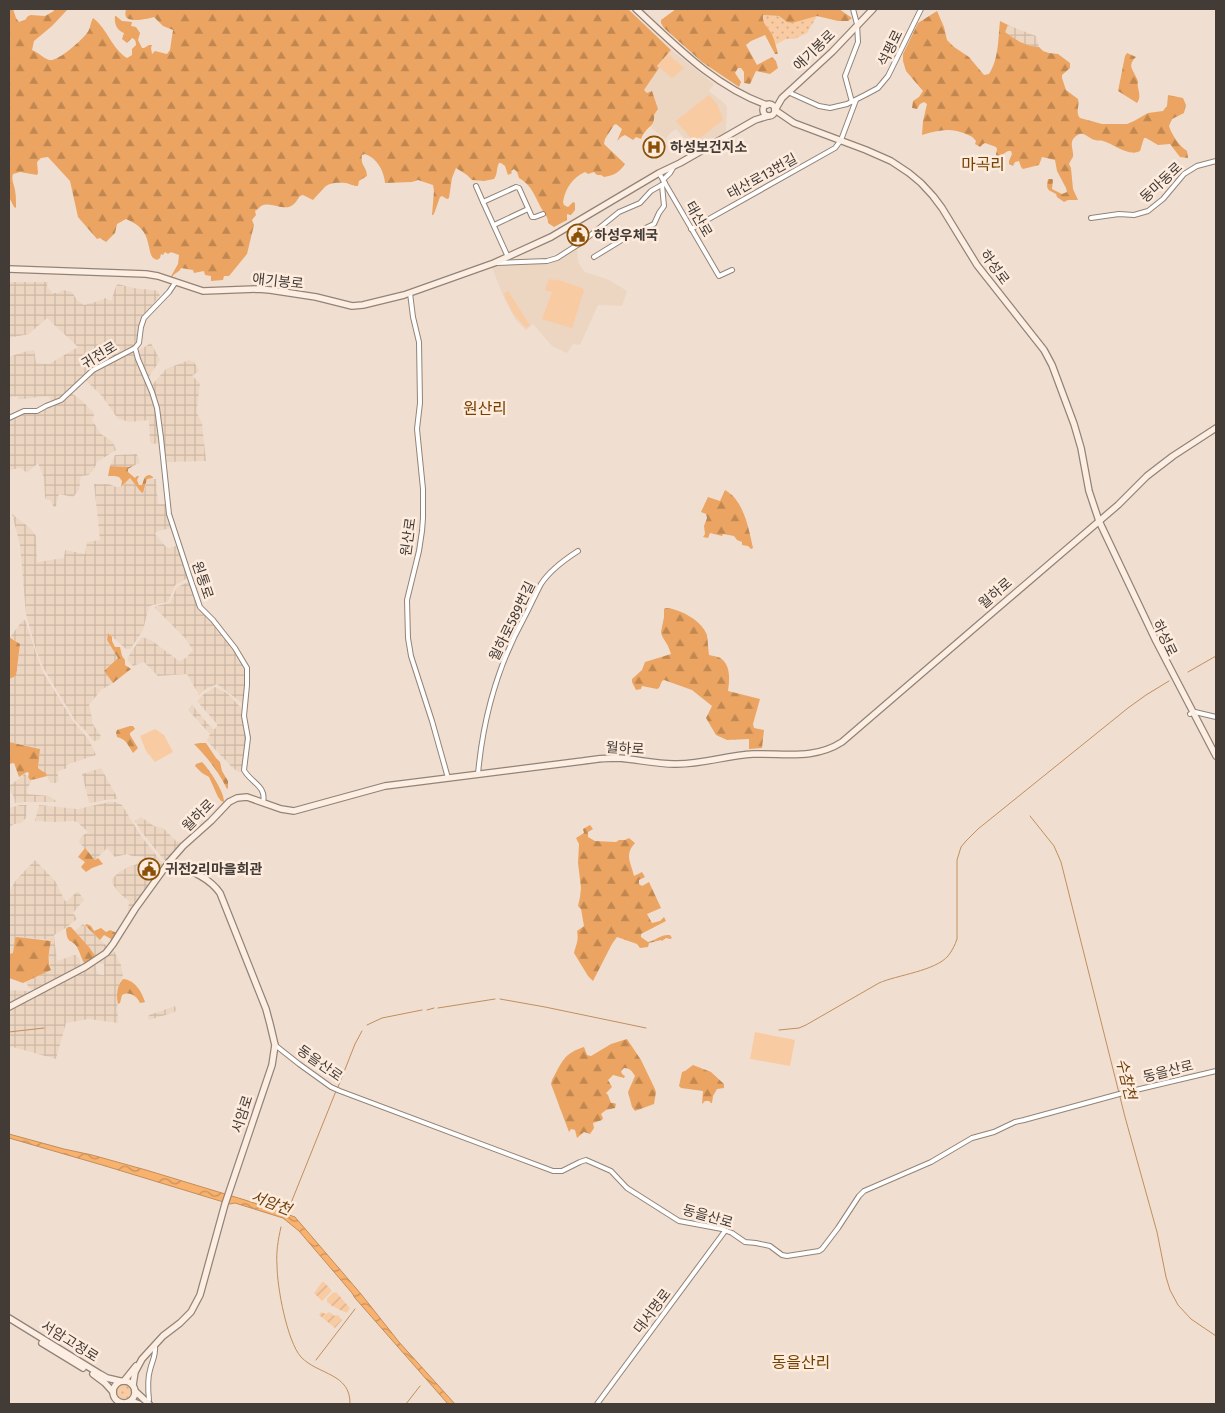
<svg xmlns="http://www.w3.org/2000/svg" width="1225" height="1413" viewBox="0 0 1225 1413" font-family="'Fira Sans','Noto Sans KR',sans-serif">
  <style>
    .built { fill: #ecd5c1 }
    .industrial { fill: url(#industrial-grid) }
    .grass { fill: url(#grass-dots) }
    .forest { fill: url(#forest-firs) }
    .garden { fill: url(#garden-furrows) }
    .pitch { fill: #f8cba3 }
    .water { fill: url(#water-waves); stroke: #c28e5d }
    .lines { fill: none; stroke-linecap: round; stroke-linejoin: round }
    .stream { stroke: #c28e5d; stroke-width: 1 }
    .street-casing { stroke: #938376; stroke-width: 6 }
    .secondary-casing { stroke: #938376; stroke-width: 8 }
    .street { stroke: #fff; stroke-width: 4 }
    .secondary { stroke: #fceee2; stroke-width: 5.5 }
    .labels { text-anchor: middle; stroke-width: 5; stroke-linejoin: round; paint-order: stroke }
    .street-label { font-size: 14px; fill: #423b36; stroke: #fdecde }
    .poi-label { font-size: 14px; font-weight: bold; fill: #423b36; stroke: #fdecde; text-anchor: start }
    .water-label { font-size: 15px; font-style: italic; fill: #6c3e08; stroke: #fdecde }
    .quarter-label { font-size: 16px; fill: #754100; stroke: #fdecde }
  </style>
  <defs>
    <pattern id="industrial-grid" width="8" height="8" patternUnits="userSpaceOnUse" patternTransform="scale(1.25)"><rect width="8" height="8" fill="#ecd5c1"/><path d="M0 4h8M4 0v8" fill="none" stroke="#ccb8a6"/></pattern>
    <pattern id="grass-dots" width="8" height="8" patternUnits="userSpaceOnUse" patternTransform="scale(1.25)"><rect width="8" height="8" fill="#f8cba3"/><path d="M2 2h.1M6 6h.1" fill="none" stroke="#d6af8d" stroke-width="1.8" stroke-linecap="round"/></pattern>
    <pattern id="forest-firs" width="22" height="20" patternUnits="userSpaceOnUse" patternTransform="scale(1.25)"><rect width="22" height="20" fill="#eba461"/><path d="M5 1l3.5 6h-7zM16 11l3.5 6h-7z" fill="#c08751"/></pattern>
    <pattern id="garden-furrows" width="10" height="10" patternUnits="userSpaceOnUse" patternTransform="scale(1.25)"><rect width="10" height="10" fill="#f8cba3"/><path d="M-1 1l2-2M0 10L10 0M9 11l2-2" fill="none" stroke="#d6af8d"/></pattern>
    <pattern id="water-waves" width="16" height="10" patternUnits="userSpaceOnUse" patternTransform="scale(1.25)"><rect width="16" height="10" fill="#f9b16e"/><path d="M0 5q4-4 8 0t8 0" fill="none" stroke="#cb915b"/></pattern>
  </defs>
  <rect width="100%" height="100%" fill="#f0dfd1"/>
  <g class="built">
    <path d="M671,50L714,84L709,91L725,104L727,107L726,132L696,150L676,129L670,133L666,139L651,128L655,121L654,115L658,111L652,91L647,93L644,90L659,68L657,66Z"/>
    <path d="M577,247L578,262L583,270L585,272L609,280L627,291L622,306L598,305L580,345L573,344L567,353L552,346L533,324L526,330L515,319L504,298L492,268L494,266L508,264L551,262Z"/>
  </g>
  <g class="industrial">
    <path d="M1008,25L1036,36L1039,47L1031,46L1020,42L1005,32Z"/>
    <path d="M9,282H48L47,286L52,293H58L63,290L72,292L77,300L84,305L102,300L105,298L111,301L116,286L118,284L133,288L153,290L158,291L160,295L141,319L137,342L134,347L96,365L90,356L84,358L85,363L90,370L63,397L52,403L50,398L47,396L23,399H18L17,396L9,398V357L23,352L34,350L36,363L49,364L78,347L47,318L29,334L9,338Z"/>
    <path d="M151,343L160,360L148,378L138,355V351Z"/>
    <path d="M132,351L147,383L156,410L160,443L152,444L150,442L149,420L130,422L118,419L102,396L84,379L90,373Z"/>
    <path d="M189,360L194,362L199,371L192,376L200,383L197,408V413L202,423L206,461L166,462L151,386L166,369Z"/>
    <path d="M71,393L80,399L93,412L94,416L92,420L101,434L113,442L116,450L97,462L94,469L89,475L81,476L79,490L73,497L59,494L56,506L54,507L50,500H47L45,498L44,478L38,463L27,473L21,468L9,470V419L25,412L36,413Z"/>
    <path d="M137,454L140,463L129,467L110,466L115,455Z"/>
    <path d="M130,478L141,492H144L147,479H156L158,504H165L172,528L157,531L155,534L166,547L170,548L178,545L188,578L175,585L168,602L152,605L149,607L143,630L138,638L130,649H126L108,633L107,640L118,658L104,671L113,683L101,690L89,705L92,718V723L101,736L99,740L93,741L85,730L76,722L44,669L36,650L26,614L20,545L12,514L31,529L36,536L37,562L64,558L65,550L85,554L87,542L100,540L94,484H109L116,487H122Z"/>
    <path d="M188,582L190,583L199,606L213,623L238,655L244,665L246,676L244,703H242L217,684L206,689L199,695L187,674L158,676L144,662L133,666L128,661V658L131,652L142,637L151,640L179,661L186,658L193,650L185,638L155,608L156,606L170,603L177,587Z"/>
    <path d="M23,620H25L39,662L44,674L73,721L89,740L96,755L66,765L67,768L57,772L59,780L57,783H50L46,773L42,771L38,768L40,750L39,748L9,742L10,731L9,730V679L16,676L20,644L10,637Z"/>
    <path d="M215,687L227,693L243,710L246,738L242,769L241,772H238L231,766L208,742L207,740L210,734L188,710L192,705L208,724L213,729H215L217,726V724L197,701L204,694Z"/>
    <path d="M101,768L118,799L105,800L91,803L89,802L82,774Z"/>
    <path d="M25,774L29,779L32,780L27,789V794L49,796L55,800L56,802H26L15,803L14,797L9,789V786Z"/>
    <path d="M109,802H116L122,805L141,836L163,864L130,913L128,911L129,901L118,892L112,883V879L118,873L128,867L135,865L145,857L132,856L127,854L115,857L107,848L95,860L79,842L81,837L88,832L77,822L72,821L55,822L35,821L39,805L78,809Z"/>
    <path d="M20,805H26L27,806L26,818L21,823L14,824L9,827V808Z"/>
    <path d="M141,817L154,826L163,828L176,841L180,842L181,846L166,860H164L141,831L135,821Z"/>
    <path d="M35,860L55,881L65,901H67L78,891L84,900L73,913L77,919L63,930L54,935L57,961L75,955L79,958L81,966L35,990L29,988L26,982L51,970L50,966L49,955L50,940L18,937L15,938L13,953L9,954V892L16,880Z"/>
    <path d="M83,924L108,947L104,951L96,957L89,947L75,931Z"/>
    <path d="M113,949L121,965L123,976L117,993L118,1023L89,1019L66,1023L56,1059L9,1046V1009L95,963L97,974L104,975V964L99,963L98,961L107,955Z"/>
    <path d="M9,990L28,991H30V994L9,1005Z"/>
    <path d="M175,1006L176,1009L175,1012L149,1020L148,1017L149,1015Z"/>
  </g>
  <g class="grass">
    <path d="M763,15L779,16L784,20L792,23L817,16L807,33L794,39H786L775,45C774,42 773,38 772,36C769,28 763,24 763,15Z"/>
    <circle cx="124" cy="1392" r="8"/>
  </g>
  <g class="forest">
    <path d="M9,9H13L16,18L19,22L25,20L28,16L31,15L45,16L54,11L53,9H68L52,26L34,41L32,50C38,52 43,58 49,60C58,62 82,40 87,33C91,28 90,23 93,18C107,28 112,49 127,58L132,55V49L136,45C136,41 135,39 132,38L127,43L122,39L124,33C117,30 114,24 115,16H116L122,21L132,22L131,26L136,27L140,33L138,40L142,48H144L149,45H152L151,48L152,54L155,51L167,54L170,50L173,30L163,26L154,17C148,19 132,22 127,18C125,16 125,13 126,10L127,9H628L671,50L657,66L659,68L644,90L647,93L652,91L658,109L654,115C655,126 650,125 645,132C643,134 642,137 641,139L636,137L633,140L625,135L621,137L617,141L622,129L616,124L614,125L605,139L604,144L625,164C619,173 614,175 604,177L601,175H597L594,172L588,174L585,172C573,177 565,189 563,202L564,205L568,207L573,202L575,203V210L571,215L567,214V220L554,227L548,223C548,217 546,216 543,211C535,198 533,186 519,178L517,172L514,169L511,171L512,173L508,175L505,166L501,163H499C496,168 498,174 494,179L484,181L472,180L467,175L456,168L452,178L449,198L447,199L442,196L440,197L434,214L432,215L434,191L433,185L418,180L412,182L385,183C384,171 377,158 365,154L362,155C360,166 367,166 367,176L359,181L358,186C353,186 351,184 346,183C324,182 327,186 313,200L303,195L300,196C298,198 297,201 295,203C285,214 272,200 261,206C261,206 256,211 255,211L256,215L252,220L254,225L247,254L229,276H224L223,280L211,281V276L205,275L204,271L194,273L193,270L181,268C179,273 173,273 172,278H170L178,264L179,255L171,252L168,254L165,252L163,255L161,254L160,258L157,260L153,258C150,254 150,251 149,247C146,231 141,226 126,219L117,224L115,233L106,242L100,238L97,239L78,217L70,181L48,157L41,158L37,162L38,173L37,175L20,172L13,174C11,180 14,184 15,190C16,196 16,202 16,208L14,207L9,197Z"/>
    <path d="M676,9H839L852,18L848,21H838L817,16L792,23L787,22L779,16L763,15C762,25 770,28 773,37C775,42 776,47 778,53L777,54H775L765,35L751,41L746,45L757,65L772,57L776,61L778,68L770,74L756,71L750,84L744,83V72L741,68H738L735,73L741,82L739,87L702,62L664,28L661,23V20Z"/>
    <path d="M937,11L944,27L947,40L954,47L969,57L984,75L989,74C999,59 998,38 1000,21L1008,25L1005,32L1020,42L1031,46L1039,47L1043,51L1049,53L1058,54L1070,63V68L1062,75V78L1066,90L1078,99C1080,106 1075,112 1080,118L1102,124H1127L1134,121L1148,113L1163,111L1167,106L1168,95L1183,98L1186,105L1184,113L1172,119L1169,126C1172,135 1179,146 1187,151L1188,158L1180,157L1170,144L1158,145L1146,138H1144L1140,151C1128,157 1114,144 1103,141C1101,140 1098,141 1095,140C1087,138 1083,128 1074,138C1069,144 1074,150 1073,157C1072,158 1070,162 1069,164L1071,168L1073,189L1078,200H1068L1064,202L1057,197L1056,194C1047,189 1046,190 1048,179H1052L1053,180L1052,189L1062,194L1067,192L1066,188L1057,171L1055,160L1042,157L1039,165L1023,169L1021,167L1019,161L1015,162L1013,166L1009,164V161L1012,154L1011,151H1008L997,158L996,154L997,149L996,147L985,143L983,144L980,147L975,144L976,141C973,137 971,136 966,134C951,127 938,130 922,135L923,121L927,104L924,102L920,104L917,109L912,108L913,101L919,97L923,91L906,71L903,61V54L918,23Z"/>
    <path d="M1127,53L1136,57C1127,66 1133,69 1137,79C1139,83 1137,83 1138,87C1139,93 1141,98 1137,103L1118,91L1125,56Z"/>
    <path d="M136,464L128,469V472L135,478L137,476H139L137,480L139,485H142C144,480 144,475 150,475L153,477V478L147,479L143,493L141,492L130,478L121,487L122,481L119,477L115,476H108L110,466L129,467Z"/>
    <path d="M725,490C744,500 749,530 753,548L751,549L748,546L742,545V542L737,540L734,536L723,534L722,536L710,533L708,538L703,537L705,534L704,526L707,518L706,514L701,512L708,497L720,501Z"/>
    <path d="M666,608C681,609 702,621 707,635C708,642 708,648 709,655C712,656 715,656 718,657C731,662 730,680 728,691L760,699L753,724L754,728L764,730L762,748L749,749V739L727,740L716,735L706,718L712,706L692,690L664,680L662,681L659,688L657,689L642,686L641,689L636,690L632,682V679L642,670L645,662L671,654L668,646L662,636L661,632L664,617V609Z"/>
    <path d="M108,633L112,637V641L115,647H120L122,656L125,660V665L131,669L113,683L104,671L118,658L107,640Z"/>
    <path d="M9,637L20,644L16,676L9,679Z"/>
    <path d="M130,726H133L135,729L130,733V735L138,748L133,753C128,745 126,739 117,737L116,733L117,730Z"/>
    <path d="M9,742L40,749L38,768L42,771L46,773L47,776L36,779L30,780L28,777L29,773L27,772L19,777L14,763L9,764Z"/>
    <path d="M200,743H206L216,758L220,762L222,771L228,781V788L227,789C219,772 207,757 194,744Z"/>
    <path d="M202,762C209,769 225,793 224,802L221,801L218,797L209,777L202,773L195,766L196,764Z"/>
    <path d="M590,825L593,829L588,832V837L595,841L616,842L619,840H625L629,838L635,843C624,855 631,862 634,876L642,872L645,877L639,880V884L642,886L649,882L661,908L647,914L652,923L660,921L664,917L666,921L643,933L641,934V937L648,942C657,940 661,934 670,935L672,938L670,939L666,938L662,941L661,940L649,943L648,947L640,948L637,944L617,937L612,944L593,981L588,976L574,953C576,944 579,941 577,931L584,926L581,909L578,906L580,897L581,888L578,863L579,844L576,838L584,833L583,829Z"/>
    <path d="M85,848L95,860L98,858L103,864L92,868L86,872L81,867L85,862L78,857Z"/>
    <path d="M87,924L91,926L94,931L101,928L106,932L110,930L117,933L113,940L104,935L100,940L85,925Z"/>
    <path d="M68,927H71L89,947L96,957L84,963C81,958 80,952 77,947C71,938 67,945 66,929Z"/>
    <path d="M17,937L51,941C49,950 47,961 51,970L23,983L9,978V954L13,953L15,938Z"/>
    <path d="M123,979C135,980 142,992 145,1002L140,1003C137,996 129,991 122,995L120,1003L118,1004C116,995 117,986 123,979Z"/>
    <path d="M627,1039L641,1060L654,1087L656,1092L654,1104L635,1111L632,1107L628,1092L635,1076C632,1071 630,1068 624,1068L621,1071L622,1074L625,1076L624,1078L613,1075L608,1080L612,1087L606,1093L608,1095L611,1103H614L616,1104L615,1108L606,1110L601,1114L603,1118L602,1120L593,1123L594,1128L590,1134L584,1132L577,1138L575,1130L571,1129L569,1132L551,1084L552,1080C562,1062 564,1053 584,1047L587,1055L591,1056L611,1044Z"/>
    <path d="M693,1065L711,1072L724,1084V1088L717,1089L713,1096L712,1103H711L709,1101H705L702,1104L703,1091L681,1088L679,1086L682,1072L685,1071Z"/>
  </g>
  <g class="garden">
    <path d="M322,1282H324L332,1291L322,1301L314,1293Z"/>
    <path d="M336,1292L350,1308L347,1313C340,1310 333,1307 327,1302V1299L333,1293Z"/>
    <path d="M321,1312L326,1314L329,1312L335,1316L338,1315L342,1320L335,1328L319,1315Z"/>
  </g>
  <g class="pitch">
    <path d="M668,54L684,68L672,78L658,66Z"/>
    <path d="M709,95L717,104L723,120L695,142L676,121Z"/>
    <path d="M549,279L555,281L556,279L582,288L584,290L572,328L542,319L552,292L545,290Z"/>
    <path d="M508,291L530,325L526,328L513,313L504,294Z"/>
    <path d="M155,729L164,735L173,752L155,762L146,751L140,736Z"/>
    <path d="M755,1032L795,1040L790,1066L750,1059Z"/>
  </g>
  <path class="water" d="M9,1134L64,1149L92,1155L146,1170L245,1200L295,1217L361,1294L399,1342L455,1404H448L355,1298L352,1293L299,1231L283,1218L235,1203L230,1204L102,1165L9,1138Z"/>
  <g class="lines">
    <g class="stream">
      <path d="M1188,672L1216,656"/>
      <path d="M1030,816L1054,846L1061,862L1125,1117L1157,1232L1166,1277L1170,1290L1178,1305L1191,1319L1216,1336"/>
      <path d="M500,999L545,1007L646,1028"/>
      <path d="M438,1008L495,999"/>
      <path d="M427,1010L434,1008"/>
      <path d="M367,1025L382,1018L422,1010"/>
      <path d="M779,1030L799,1028L806,1025L879,983C897,975 935,971 948,956C952,951 955,945 957,939V860L961,847L966,841L978,829L1128,708L1146,695L1169,681"/>
      <path d="M9,1032L44,1028"/>
      <path d="M338,1087L355,1044L362,1031"/>
      <path d="M289,1208L336,1091"/>
      <path d="M281,1227C278,1240 276,1253 277,1265C277,1287 287,1341 301,1357C318,1375 351,1373 350,1404"/>
      <path d="M316,1360L355,1309"/>
      <path d="M406,1404L420,1386"/>
    </g>
    <g class="street-casing">
      <g id="street">
        <path d="M788,92L819,106L830,108L847,104L865,95L878,88L888,76L921,9"/>
        <path d="M852,102L845,76L858,42L857,24L853,9"/>
        <path d="M659,173L719,276L732,270"/>
        <path d="M663,180L670,173L674,166"/>
        <path d="M476,186L483,202"/>
        <path d="M1091,218L1119,214L1134,215L1148,211L1163,199L1184,174L1197,166L1216,161"/>
        <path d="M494,225L528,209"/>
        <path d="M691,229L835,148L841,140L856,100"/>
        <path d="M508,257L483,202L516,187L519,188L532,217H535L543,214"/>
        <path d="M594,257L625,238L654,224L659,213L664,206L662,185"/>
        <path d="M496,263L547,261L557,258L582,242L619,212L640,203L651,191L665,183"/>
        <path d="M410,293L413,317L419,342L420,403L417,429L423,489V518L422,531L419,551L407,600L408,638L411,656L432,721L448,778"/>
        <path d="M135,348L138,359L152,392L157,408L161,438L169,514L189,575L200,607L213,620L235,648L247,668V685L244,716L248,738L244,770C250,782 267,786 263,802"/>
        <path d="M9,418L24,411H37L46,406L61,400L93,370L135,348L139,343L141,327L144,318L169,292L175,283"/>
        <path d="M1190,714L1195,712L1216,717"/>
        <path d="M478,774C483,718 497,667 524,618C530,607 535,595 541,584C550,570 564,560 578,551"/>
        <path d="M275,1045L299,1064L331,1087L340,1091L553,1171H562L580,1162L586,1160L611,1171L627,1188L679,1221L722,1229L732,1233L745,1242L756,1243L770,1246L782,1255L787,1256L819,1251L822,1249L838,1228L859,1196L864,1191L931,1162L972,1138L994,1132L1015,1122L1024,1120L1123,1093L1216,1071"/>
        <path d="M149,1400C148,1390 147,1380 150,1370C152,1361 156,1356 155,1346"/>
        <path d="M597,1404L725,1231"/>
      </g>
    </g>
    <g class="secondary-casing">
      <g id="secondary">
        <path d="M636,9C675,45 715,87 767,105"/>
        <path d="M873,9L832,52L782,98L775,110L794,123L866,150L891,161L909,173L921,183L933,196L942,208L977,265L1044,350L1052,365L1074,424L1081,448L1089,491L1099,521L1156,641L1216,756"/>
        <circle cx="769" cy="110" r="6"/>
        <path d="M9,269L146,274L158,276L203,291L258,289L270,290L316,297L352,306L363,305L404,295L494,263L551,237L659,173L680,163L755,120L768,116"/>
        <path d="M9,1007L85,967L106,953L113,944L135,909L169,862L183,846L211,821L229,802L237,798L247,797L281,809L294,811L385,786L583,761C594,759 606,758 617,758C636,759 655,764 674,764C701,765 727,755 753,754C785,753 814,760 842,742L985,619L1118,505L1147,476L1173,456L1216,428"/>
        <path d="M9,1318L100,1374L107,1378L120,1381"/>
        <path d="M42,1343L83,1368"/>
        <path d="M93,1374L105,1383L113,1392"/>
        <circle cx="124" cy="1392" r="11"/>
        <path d="M124,1381L136,1366"/>
        <path d="M133,1385L135,1372L142,1359L163,1336L180,1323L191,1312L200,1295L225,1204L272,1065L275,1045L270,1024L266,1009L220,893C208,876 188,870 169,862"/>
        <path d="M135,1391L149,1404"/>
        <path d="M131,1401L139,1404"/>
      </g>
    </g>
    <use href="#street" class="street"/>
    <use href="#secondary" class="secondary"/>
  </g>
  <defs>
    <g id="hospital-ring" transform="scale(1.125)"><circle r="9.5" fill="#fdecde" stroke="#8a5008" stroke-width="1.5"/><path d="M-5-5h3v3.5h4V-5h3V5h-3V1.5h-4V5h-3Z" fill="#8a5008"/></g>
    <g id="civic-ring" transform="scale(1.125)"><circle r="9.5" fill="#fdecde" stroke="#8a5008" stroke-width="1.5"/><path d="M-.6-6.5H3V-4.5H.6V-3L4-1V1h2V6H-6V1h2V-1L-.6-3ZM-1.2 2.5V6h2.4V2.5Z" fill="#8a5008"/></g>
  </defs>
  <g fill-rule="evenodd">
    <use href="#hospital-ring" x="654" y="147"/>
    <use href="#civic-ring" x="578" y="235"/>
    <use href="#civic-ring" x="149" y="869"/>
  </g>
  <g class="labels">
    <g class="street-label">
      <text transform="translate(890 48) rotate(-64)" y="5">석평로</text>
      <text transform="translate(814 50) rotate(-44)" y="5">애기봉로</text>
      <text transform="translate(762 176) rotate(-29)" y="5">태산로13번길</text>
      <text transform="translate(1161 182) rotate(-43)" y="5">동마동로</text>
      <text transform="translate(699 219) rotate(60)" y="5">태산로</text>
      <text transform="translate(995 267) rotate(54)" y="5">하성로</text>
      <text transform="translate(278 281) rotate(6)" y="5">애기봉로</text>
      <text transform="translate(99 355) rotate(-31)" y="5">귀전로</text>
      <text transform="translate(408 537) rotate(-82)" y="5">원산로</text>
      <text transform="translate(203 580) rotate(71)" y="5">원통로</text>
      <text transform="translate(995 593) rotate(-41)" y="5">월하로</text>
      <text transform="translate(512 621) rotate(-64)" y="5">월하로589번길</text>
      <text transform="translate(1165 638) rotate(64)" y="5">하성로</text>
      <text transform="translate(625 748) rotate(3)" y="5">월하로</text>
      <text transform="translate(198 815) rotate(-45)" y="5">월하로</text>
      <text transform="translate(320 1063) rotate(35)" y="5">동을산로</text>
      <text transform="translate(1168 1071) rotate(-14)" y="5">동을산로</text>
      <text transform="translate(242 1114) rotate(-72)" y="5">서암로</text>
      <text transform="translate(708 1216) rotate(16)" y="5">동을산로</text>
      <text transform="translate(652 1311) rotate(-53)" y="5">대서명로</text>
      <text transform="translate(70 1341) rotate(32)" y="5">서암고정로</text>
    </g>
    <g class="poi-label">
      <text x="670" y="152">하성보건지소</text>
      <text x="594" y="240">하성우체국</text>
      <text x="165" y="874">귀전2리마을회관</text>
    </g>
    <g class="water-label">
      <text transform="translate(1126 1079) rotate(76)" y="5">수참천</text>
      <text transform="translate(271 1203) rotate(21)" y="5">서암천</text>
    </g>
    <g class="quarter-label">
      <text x="983" y="170">마곡리</text>
      <text x="485" y="414">원산리</text>
      <text x="801" y="1368">동을산리</text>
    </g>
  </g>
  <rect width="1225" height="1413" fill="none" stroke="#423b36" stroke-width="20"/>
</svg>
